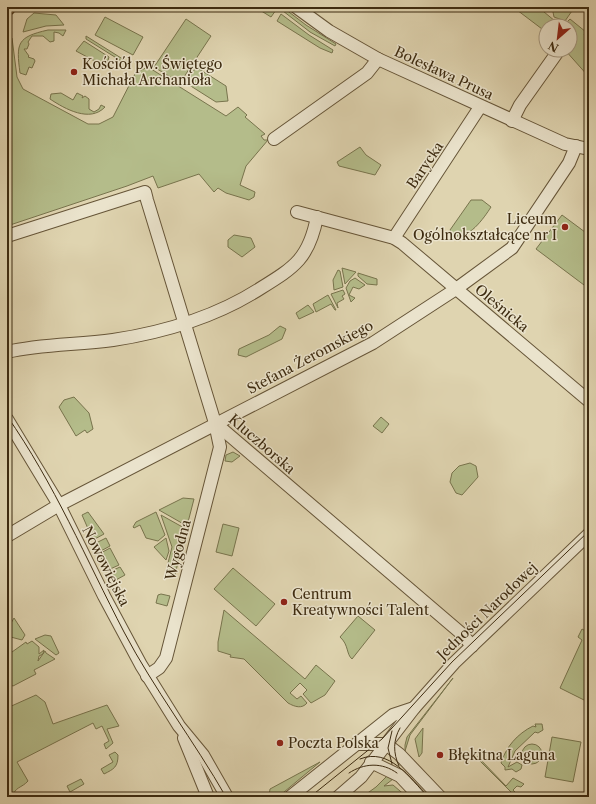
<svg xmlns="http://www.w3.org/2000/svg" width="596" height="804" viewBox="0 0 596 804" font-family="'Libre Caslon Text',serif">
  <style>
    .green { fill: #b4bc8a; stroke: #78744d }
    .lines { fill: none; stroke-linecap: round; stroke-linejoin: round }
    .minor-casing { stroke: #665538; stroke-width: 14 }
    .major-casing { stroke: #3d2b10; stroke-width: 17 }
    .minor { stroke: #eae3cc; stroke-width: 12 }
    .major { stroke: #e0ba78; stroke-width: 15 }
    .tram { stroke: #3d2b10; stroke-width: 1 }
    .poi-dot { fill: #8f2418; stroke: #eae3cc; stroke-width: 1.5 }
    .labels { text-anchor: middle; stroke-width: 3; stroke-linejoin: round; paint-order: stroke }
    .poi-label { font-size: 14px; fill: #3d2b10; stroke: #eae3cc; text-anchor: start }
    .street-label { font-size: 14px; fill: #3d2b10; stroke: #eae3cc }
  </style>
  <rect width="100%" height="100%" fill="#dfd4b0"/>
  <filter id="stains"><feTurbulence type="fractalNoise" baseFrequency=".005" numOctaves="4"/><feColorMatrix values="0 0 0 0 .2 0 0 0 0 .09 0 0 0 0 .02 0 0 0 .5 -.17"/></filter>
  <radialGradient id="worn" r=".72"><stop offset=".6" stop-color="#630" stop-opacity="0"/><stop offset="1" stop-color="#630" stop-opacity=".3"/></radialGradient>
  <g class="green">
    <path d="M255,7H272L276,10L271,17Z"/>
    <path d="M513,7H538L561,26H546V32Z"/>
    <path d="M557,7L574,8L565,21L554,17L553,12Z"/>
    <path d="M285,9L306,25L336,44L335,46L310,32L283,11Z"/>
    <path d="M34,13L56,15L64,25L46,26L23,32L27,19Z"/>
    <path d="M281,14L309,35L333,50L332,53L320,48L277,21Z"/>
    <path d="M105,17L143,37L133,55L95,35Z"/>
    <path d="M186,19L211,36L180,83L154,67Z"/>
    <path d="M570,19L586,32L584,35L589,39V77L565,50H570V26H563Z"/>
    <path d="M48,30H66L63,36L59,33L54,32V41L50,42L43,36H32L28,42L29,44L27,49H24L29,56L28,57L34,59L35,61L32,68L29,67L26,75L20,73C16,43 17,37 48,30Z"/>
    <path d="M7,35L12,38L17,77L23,89L88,124H99L113,117L138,68L141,70L148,67L226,116L238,107L247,115L245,117L265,134L261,136L264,140H268L246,166L240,185L255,192L254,197L249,200L226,193L218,188L214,192L199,174L158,188L153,176L127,186L7,226Z"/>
    <path d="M86,36L129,63L131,64H126L86,39Z"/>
    <path d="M84,41L109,57L106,67L76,51Z"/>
    <path d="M196,67L226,86L228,101L216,102L186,83Z"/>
    <path d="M61,93L73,100L77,93L83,96L82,98L85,96L89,99V109L94,112L99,109L101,105L105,107C90,123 65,109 50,99L51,94Z"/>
    <path d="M360,147L366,155L381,165L375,175L339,166L337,162Z"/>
    <path d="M471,200H482L491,207C484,218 468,241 453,235L450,230Z"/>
    <path d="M562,215L589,235V278L584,285L536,249Z"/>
    <path d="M234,235L251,238L255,247L242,257L228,247V240Z"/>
    <path d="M342,268L356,272L345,284Z"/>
    <path d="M338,270L340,271L343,287L334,290L333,280Z"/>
    <path d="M358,273L377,279V285L367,284L358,276Z"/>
    <path d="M355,278L365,285L359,289L353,287L349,295L355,298L351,302L346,288L350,281Z"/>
    <path d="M343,290L345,294L342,296L344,299L337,303L338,308L331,294Z"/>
    <path d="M328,295L336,310H335L331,304L316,312L313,304Z"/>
    <path d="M308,305L314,312L299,319L296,313Z"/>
    <path d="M280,326L286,329L282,339L246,357L238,355L239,349L269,335Z"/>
    <path d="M74,397L89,413L93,429L87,433L85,430L76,436L59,407L64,400Z"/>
    <path d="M381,417L389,424L382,433L373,426Z"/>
    <path d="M233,452L240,456L232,462L225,461L226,455Z"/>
    <path d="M470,463L476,466L478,477L462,495L456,493L450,482L452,473L459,466Z"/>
    <path d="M183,498L194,499L187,526L159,510Z"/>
    <path d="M88,512L104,534L93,540L82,515Z"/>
    <path d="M156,512L165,535L158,541L146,538L140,525L134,528L133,527L136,522Z"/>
    <path d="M161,515L186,529L175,575L166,571L172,547Z"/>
    <path d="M223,524L239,528L232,556L216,552Z"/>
    <path d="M106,538L110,546L99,552L94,544Z"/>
    <path d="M166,538L169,551L166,560L154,547Z"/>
    <path d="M110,548L119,565L108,570L99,554Z"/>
    <path d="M120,567L125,575L114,581L109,572Z"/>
    <path d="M233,568L275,604L256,626L214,589Z"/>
    <path d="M161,594L170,596L167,606L156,603L158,595Z"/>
    <path d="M224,610L305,679L316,665L335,681L325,695L311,703L303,694L307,690L300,683L290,693L297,699L301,696L307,703C302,709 295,707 288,703L244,659L230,657L231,655L218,651V642Z"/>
    <path d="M358,616L375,630L352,659C346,654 349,645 340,637Z"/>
    <path d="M14,618L25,635L22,640L7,636V630Z"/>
    <path d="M582,629L589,633L588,702L560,688L582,640L578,637Z"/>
    <path d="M45,635L51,636L59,653L56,655L35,639Z"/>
    <path d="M32,641L39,647V654L44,650L43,654L39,656L38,661L45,651L46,653L55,659L34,670L36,674L13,686L8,684L7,653L12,652L26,642L27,644Z"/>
    <path d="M453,678L410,735L405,751V745L407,737Z"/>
    <path d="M36,695L45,702L53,724L107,705L119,726L107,729L113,743L106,749L104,744L109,741L102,726L96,729L93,723L17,762L28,781C22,788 14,787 13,797H11L7,789V708Z"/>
    <path d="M535,724H542L543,730L538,733L535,732L515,751L508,767L517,762L522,765L521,769L516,772L512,769L505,770V767L501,763C506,747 517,734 533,726L536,727Z"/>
    <path d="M423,728L422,753L419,757L415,739Z"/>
    <path d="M552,737L581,742L573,782L545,777Z"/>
    <circle cx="532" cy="754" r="10"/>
    <path d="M115,752L118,755C118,767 114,769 104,774L101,769L113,762L109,755Z"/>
    <path d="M477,756L506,786L513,778L524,784L521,787L517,786L513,790L515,792L513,794L476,757Z"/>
    <path d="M320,762L278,797L269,796L270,789Z"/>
    <path d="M387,776L393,779L384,786L393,785L407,797H362L376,787Z"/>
    <path d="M81,779L84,784L70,792L67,786Z"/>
  </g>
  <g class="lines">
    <g class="minor-casing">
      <g id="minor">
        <path d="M296,7L329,31L378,59L565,144L589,149"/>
        <path d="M512,121L520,105L559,50"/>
        <path d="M274,139L367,73L378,59"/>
        <path d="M297,212L394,238L402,243L589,401"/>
        <path d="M7,236L145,192L147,200L215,423L220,447L166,658L159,668L147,676"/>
        <path d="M394,238L480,107"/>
        <path d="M7,352C41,344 78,345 113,340C166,332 216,317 261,288C295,267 309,258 317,217"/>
        <path d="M7,419L59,505L104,596L141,665L179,726L203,755L227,797"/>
        <path d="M215,423L462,634L472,646"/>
        <path d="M7,536L59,505L373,343L456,289L512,248L569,163L576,146"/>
        <path d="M184,738L208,797"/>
        <path d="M357,744H386L399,754L440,797"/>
        <path d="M371,762L400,776L420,797"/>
        <path d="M290,797L393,715L414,708"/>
        <path d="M338,797L361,777L414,708L454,663L589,534"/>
      </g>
    </g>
    <g class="major-casing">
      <path id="major" d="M7,8L8,7"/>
    </g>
    <use href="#minor" class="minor"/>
    <use href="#major" class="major"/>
    <g class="tram">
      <path d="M7,416C54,483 86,559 124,632C154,689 194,741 226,797"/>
      <path d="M392,731L388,748L392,764"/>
      <path d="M360,759C389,747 410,778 428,797"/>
      <path d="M399,766C393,753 393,740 400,728"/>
      <path d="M349,773C364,763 382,762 397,773"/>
      <path d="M310,797L382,739L452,662L589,531"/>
    </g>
  </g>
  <g class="poi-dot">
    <circle cx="74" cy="72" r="4"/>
    <circle cx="565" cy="227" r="4"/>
    <circle cx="284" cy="602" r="4"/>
    <circle cx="280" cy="743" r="4"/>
    <circle cx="440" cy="755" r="4"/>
  </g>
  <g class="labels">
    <g class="poi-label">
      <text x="82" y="69">Kościół pw. Świętego<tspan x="82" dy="16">Michała Archanioła</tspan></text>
      <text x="557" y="224" text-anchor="end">Liceum<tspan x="557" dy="16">Ogólnokształcące nr I</tspan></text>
      <text x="292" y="599">Centrum<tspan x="292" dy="16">Kreatywności Talent</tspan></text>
      <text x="288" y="748">Poczta Polska</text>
      <text x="448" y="760">Błękitna Laguna</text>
    </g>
    <g class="street-label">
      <text transform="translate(444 73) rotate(25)" y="5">Bolesława Prusa</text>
      <text transform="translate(425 165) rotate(-56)" y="5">Barycka</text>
      <text transform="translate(502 308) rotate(40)" y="5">Oleśnicka</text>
      <text transform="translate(310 357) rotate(-28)" y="5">Stefana Żeromskiego</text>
      <text transform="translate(262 444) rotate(41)" y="5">Kluczborska</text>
      <text transform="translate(178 550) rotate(-75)" y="5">Wygodna</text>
      <text transform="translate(106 566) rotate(63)" y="5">Nowowiejska</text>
      <text transform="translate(487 611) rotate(-44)" y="5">Jedności Narodowej</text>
    </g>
  </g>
  <rect width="596" height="804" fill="none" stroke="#dfd4b0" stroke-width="24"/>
  <rect x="8" y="8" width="580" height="788" fill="none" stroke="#3d2b10" stroke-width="2"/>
  <rect x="12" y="12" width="572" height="780" fill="none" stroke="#3d2b10"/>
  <g transform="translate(558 38) rotate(208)"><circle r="19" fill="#eae3cc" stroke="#a59981"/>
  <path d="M0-3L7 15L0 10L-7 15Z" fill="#8f2418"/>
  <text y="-6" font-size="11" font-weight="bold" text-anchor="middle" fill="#3d2b10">N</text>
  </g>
  <rect width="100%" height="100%" filter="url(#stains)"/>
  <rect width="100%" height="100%" fill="url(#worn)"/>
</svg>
